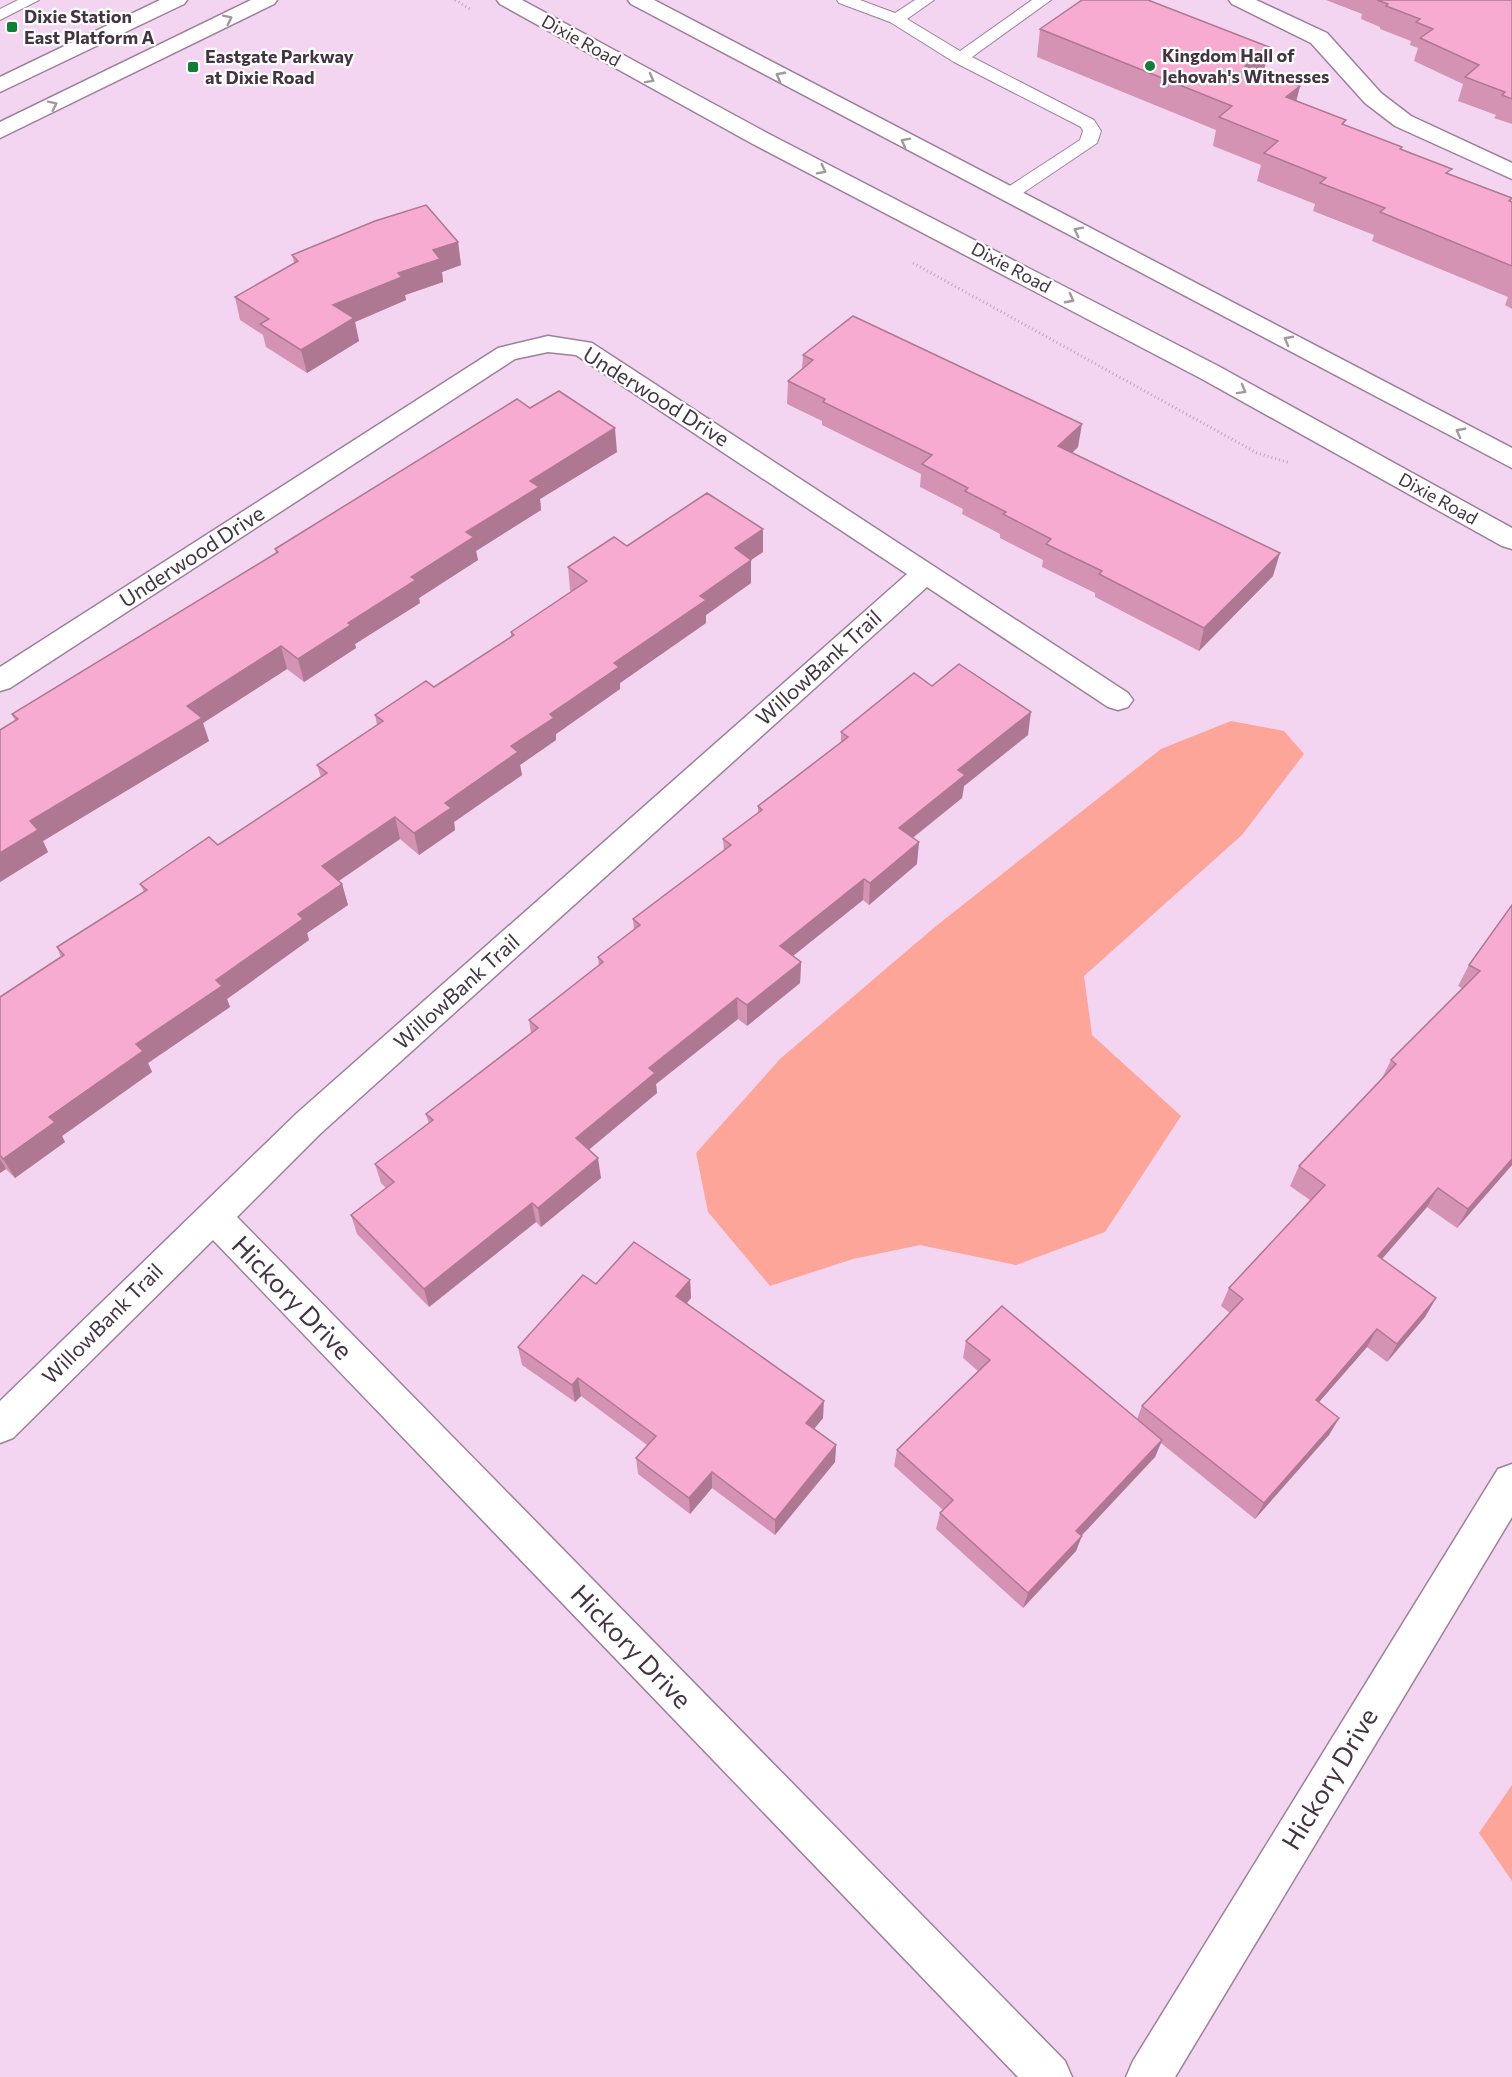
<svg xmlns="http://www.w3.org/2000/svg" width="1512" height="2077" viewBox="0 0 1512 2077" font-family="Commissioner,sans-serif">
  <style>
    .green { fill: #fda598 }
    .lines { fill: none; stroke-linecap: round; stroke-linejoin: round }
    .service-casing { stroke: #9c809a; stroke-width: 2 }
    .minor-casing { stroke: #9c809a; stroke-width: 3 }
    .secondary-casing { stroke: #9c809a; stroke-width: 3 }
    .path { stroke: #bda4bb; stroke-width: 3; stroke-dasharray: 1 3; stroke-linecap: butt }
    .service { fill: #fff; fill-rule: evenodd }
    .minor { fill: #fff; fill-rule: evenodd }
    .secondary { fill: #fff; fill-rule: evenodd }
    .wall { fill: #d593b4 }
    .shaded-wall { fill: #ae7892 }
    .building { fill: #f8abd1; stroke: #ae7892; stroke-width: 1.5 }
    .oneway { stroke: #a09aa0 }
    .poi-dot { fill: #0f7f35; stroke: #fff; stroke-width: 2 }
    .labels { text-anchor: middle; stroke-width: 4.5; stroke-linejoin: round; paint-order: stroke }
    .far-poi-label { font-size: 18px; font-weight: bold; fill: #423541; stroke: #fff; text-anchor: start }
    .far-street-label { font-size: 18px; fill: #423541; stroke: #fff }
    .street-label { font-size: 21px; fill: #423541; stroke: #fff }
    .near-street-label { font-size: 26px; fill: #423541; stroke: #fff }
  </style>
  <rect width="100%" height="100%" fill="#f4d5f1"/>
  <g class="green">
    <path d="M1231,721L1284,731L1304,754L1242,835L1084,976L1092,1035L1181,1116L1105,1232L1016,1265L920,1245L853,1259L770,1286L708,1212L696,1153L780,1059L936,926L1161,749Z"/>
    <path d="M1512,1785V1881L1479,1833Z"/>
  </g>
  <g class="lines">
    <g class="service-casing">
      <g id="service">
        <path d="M18,0H39L0,20V9Z"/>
        <path d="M837,0H860L895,13L915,0H934L907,19L960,51L1032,0H1051L972,57L1094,120L1101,131L1097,143L1014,199H1002L999,195L1002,191L1080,140L1083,131L1081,127L954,62L890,22L839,3Z"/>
      </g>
    </g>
    <g class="minor-casing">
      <g id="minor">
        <path d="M1229,0H1256L1327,33L1381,93L1411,116L1512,163V179L1395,126L1365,103L1311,43L1232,4Z"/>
        <path d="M548,336L592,343L1128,693L1133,700L1128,707L1118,710L1108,707L927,587L320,1134L237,1217L1065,2061L1072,2077H1018L213,1240L13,1438L0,1443V1401L296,1114L907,574L576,355L548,352L515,359L10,688L0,691V667L498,348Z"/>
        <path d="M1512,1464V1517L1175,2077H1126L1133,2061L1498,1469Z"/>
      </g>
    </g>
    <g class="secondary-casing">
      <g id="secondary">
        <path d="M160,0H187L184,4L0,92V77Z"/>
        <path d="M251,0H277L274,4L0,138V122Z"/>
        <path d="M497,0H522L767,133L1220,367L1512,528V549L1502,546L1202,379L751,143L500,4Z"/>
        <path d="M628,0H654L1512,448V468L631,4Z"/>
      </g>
    </g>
    <g class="path">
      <path d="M455,0L472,10"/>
      <path d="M913,263L1257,453L1290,463"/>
    </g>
    <use href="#service" class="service"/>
    <use href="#minor" class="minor"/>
    <use href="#secondary" class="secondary"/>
  </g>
  <g class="wall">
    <path d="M1326,0H1512V124L1494,118L1496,115L1458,101L1463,84L1414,61L1418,48L1410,45L1411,41L1380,29V27L1361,19L1362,14Z"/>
    <path d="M1040,29L1269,47L1264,72L1300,86L1296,101L1345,125L1401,150L1450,175L1512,198L1511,201L1512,202V309L1505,305L1508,297L1372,241L1374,235L1313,211L1315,204L1257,181L1261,165L1213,146L1216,130L1037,57Z"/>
    <path d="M458,242L461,265L442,272L443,282L405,295L406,300L355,322L359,341L307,373L266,347L263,335L240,320L235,297L294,263L292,255Z"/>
    <path d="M803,355L1078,447L1072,453L1273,576L1199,651L1095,597V593L1042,567L1043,560L1000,538V534L962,514L963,509L920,487L921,474L822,425V421L787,404L788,381L802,369Z"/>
    <path d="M530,408L617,452L540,499L541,510L476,551L478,560L419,598L420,603L355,644L356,648L304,682L287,669L203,723L209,741L43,841L48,852L0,882V730L15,721L12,714L276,553L275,549Z"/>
    <path d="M627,546L763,552L751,560V583L706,615V623L620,683V689L556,734V740L520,765L522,775L454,822L455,830L419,855L400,839L339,881L342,884L348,905L307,933L309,940L227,999L230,1007L148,1063L152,1072L62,1136L65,1142L15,1178L6,1169L0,1173V997L61,957L57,947L144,892L140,884L218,845L321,777L317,765L377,725L375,715L434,687L511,637V632L572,592L570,590L568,567Z"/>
    <path d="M932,686L1028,735L964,786L962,798L913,838L917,864L869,905L863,900L793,956L801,962L800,983L747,1026L738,1019L656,1084L657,1093L589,1149L601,1178L541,1227L536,1222L429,1307L357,1234L351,1215L386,1188L381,1183L375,1164L429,1124L426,1114L531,1033L529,1020L599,966L598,957L634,930L633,919L724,851L723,839L758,814V806L841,742V732Z"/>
    <path d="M1512,905V1165L1457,1228L1427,1207L1382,1259L1436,1298L1425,1317L1387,1362L1367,1347L1319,1402L1339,1418L1329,1435L1255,1519L1161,1443L1155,1457L1081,1535L1076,1551L1023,1608L936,1529L940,1513L943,1510L894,1466L897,1450L978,1371L963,1358L966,1341L1137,1419L1142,1406L1230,1313L1221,1306L1229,1288L1310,1200L1290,1186L1299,1166L1382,1078L1391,1060L1462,988L1458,986L1469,965Z"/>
    <path d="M690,1280L691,1298L687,1303L823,1418L814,1429L836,1445L835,1462L775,1535L712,1488L690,1514L638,1474L636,1458L647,1445L581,1396L575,1402L522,1365L518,1347L596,1284Z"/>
  </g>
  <g class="shaded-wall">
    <path d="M1269,47L1263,75L1245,66Z"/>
    <path d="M1300,86L1293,114L1286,97Z"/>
    <path d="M458,242L461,265L442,272L443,282L405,295L406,300L355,322L359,341L307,373L301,350L333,305L398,273L433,250Z"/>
    <path d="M1082,424L1078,447L1055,469L1058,446Z"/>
    <path d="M615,428L617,452L540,499L541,510L476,551L478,560L419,598L420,603L355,644L356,648L304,682L298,659L411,577L530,481Z"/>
    <path d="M763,529V552L751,560V583L706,615V623L620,683V689L556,734V740L520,765L522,775L454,822L455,830L419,855L414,833L445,803L550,714L700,596L735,548Z"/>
    <path d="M1280,553L1273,576L1199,651L1204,628Z"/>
    <path d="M281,646L287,669L203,723L209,741L43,841L48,852L0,882V853L30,821L187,706Z"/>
    <path d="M1031,712L1028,735L964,786L962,798L897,850L899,828L958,770Z"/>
    <path d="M395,817L400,839L328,888L322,866Z"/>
    <path d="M919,842L917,864L869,905L870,883Z"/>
    <path d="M864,879L863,900L779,967L780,946Z"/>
    <path d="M342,884L348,905L307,933L309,940L227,999L230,1007L148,1063L152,1072L62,1136L65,1142L15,1178L3,1159L49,1117L136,1044L298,914Z"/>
    <path d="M801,962L800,983L747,1026V1005Z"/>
    <path d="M737,998L738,1019L656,1084L657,1093L579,1158L576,1138L649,1068Z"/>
    <path d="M598,1158L601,1178L541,1227L538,1208Z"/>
    <path d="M0,1159L6,1169L0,1173Z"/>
    <path d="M1512,1159V1165L1457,1228L1468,1209Z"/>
    <path d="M1438,1188L1427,1207L1368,1275L1378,1256Z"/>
    <path d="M532,1203L536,1222L429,1307L424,1289Z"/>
    <path d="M690,1280L691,1298L677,1314L676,1296Z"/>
    <path d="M1436,1298L1425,1317L1387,1362L1397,1344Z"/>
    <path d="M1377,1329L1367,1347L1306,1417L1316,1400Z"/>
    <path d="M578,1378L581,1396L575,1402L572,1385Z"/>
    <path d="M824,1401L823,1418L805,1440L806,1423Z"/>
    <path d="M1339,1418L1329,1435L1255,1519L1264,1503Z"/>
    <path d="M1162,1440L1155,1457L1071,1547L1076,1531Z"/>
    <path d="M836,1445L835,1462L775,1535V1520Z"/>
    <path d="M712,1472V1488L690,1514L689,1498Z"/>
    <path d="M1082,1536L1076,1551L1023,1608L1028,1593Z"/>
  </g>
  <g class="building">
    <path d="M1082,0H1148L1269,47L1245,66L1300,86L1286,97L1346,120L1342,124L1402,147L1400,149L1452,169L1446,173L1512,198L1509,201L1512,202V266L1380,212L1385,208L1320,183L1326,178L1264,153L1278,141L1219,117L1232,106L1040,29Z"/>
    <path d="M1377,0H1512V99L1502,95L1505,92L1465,77L1479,65L1420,38L1433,29L1416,22L1420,19L1386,6L1388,4Z"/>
    <path d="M426,205L458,242L433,250L440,259L398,273L402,277L333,305L354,318L301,350L260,324L269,319L235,297L298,261L292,255L375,221Z"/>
    <path d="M853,316L1082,424L1058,446L1280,553L1204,628L1099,574L1102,571L1046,544L1051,539L1003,514L1006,512L965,491L968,488L922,464L932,455L823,402L825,399L788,381L813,360L803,355Z"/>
    <path d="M559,391L615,428L530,481L539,487L466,532L474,537L411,577L416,580L348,623L351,625L298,659L281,646L187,706L202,718L30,821L38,830L0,853V730L18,719L12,714L278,552L275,549L517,399L530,408Z"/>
    <path d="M707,493L763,529L735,548L751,560L700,596L706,600L614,663L619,667L550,714L554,718L511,746L518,752L445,803L451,808L414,833L395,817L322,866L342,884L298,914L303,919L216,980L222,986L136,1044L143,1051L49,1117L55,1122L3,1159L0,1155V997L64,955L57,947L147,890L140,884L209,837L218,845L327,773L317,765L383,721L375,715L426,681L434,687L514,635L511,632L587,581L568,567L614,537L627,546Z"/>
    <path d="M959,664L1031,712L958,770L965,775L899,828L919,842L870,883L864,879L780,946L801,962L747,1005L737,998L649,1068L655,1073L576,1138L598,1158L538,1208L532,1203L424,1289L351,1215L394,1182L375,1164L433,1120L426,1114L538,1028L529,1020L603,962L598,957L640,925L633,919L731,845L723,839L762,810L758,806L848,737L841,732L914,673L932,686Z"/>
    <path d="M1512,905V1159L1468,1209L1438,1188L1378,1256L1436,1298L1397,1344L1377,1329L1316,1400L1339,1418L1264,1503L1142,1406L1243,1299L1229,1288L1325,1185L1299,1166L1396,1064L1391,1060L1480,971L1469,965Z"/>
    <path d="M634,1242L690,1280L676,1296L824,1401L806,1423L836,1445L775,1520L712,1472L689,1498L636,1458L656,1436L578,1378L572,1385L518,1347L583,1275L596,1284Z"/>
    <path d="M1002,1306L1162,1440L1076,1531L1082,1536L1028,1593L940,1513L953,1500L897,1450L990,1360L966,1341Z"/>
  </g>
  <defs><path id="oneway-chevron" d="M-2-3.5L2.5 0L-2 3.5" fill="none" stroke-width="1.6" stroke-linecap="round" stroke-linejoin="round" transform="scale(1.5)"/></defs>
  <g class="oneway">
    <use href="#oneway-chevron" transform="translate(228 19) rotate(-26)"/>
    <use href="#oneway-chevron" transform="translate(780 76) rotate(-152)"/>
    <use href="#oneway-chevron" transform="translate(650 79) rotate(29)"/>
    <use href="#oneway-chevron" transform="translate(53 105) rotate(-26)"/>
    <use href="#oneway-chevron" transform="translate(905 142) rotate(-153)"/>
    <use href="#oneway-chevron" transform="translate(822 170) rotate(27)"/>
    <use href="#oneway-chevron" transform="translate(1078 231) rotate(-153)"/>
    <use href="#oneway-chevron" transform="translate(1070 299) rotate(28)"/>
    <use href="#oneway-chevron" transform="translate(1288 340) rotate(-152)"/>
    <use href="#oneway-chevron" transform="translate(1242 390) rotate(29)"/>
    <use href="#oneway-chevron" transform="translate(1460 432) rotate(-152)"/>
  </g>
  <g class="poi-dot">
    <rect x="6" y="21" width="12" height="12" rx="3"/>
    <circle cx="1150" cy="66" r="6"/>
    <rect x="187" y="61" width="12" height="12" rx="3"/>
  </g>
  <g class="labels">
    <g class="far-poi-label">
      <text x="24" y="23">Dixie Station<tspan x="24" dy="21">East Platform A</tspan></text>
      <text x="1162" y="62">Kingdom Hall of<tspan x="1162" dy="21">Jehovah's Witnesses</tspan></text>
      <text x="205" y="63">Eastgate Parkway<tspan x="205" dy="21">at Dixie Road</tspan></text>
    </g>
    <g class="far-street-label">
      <text transform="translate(581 41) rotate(29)" y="6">Dixie Road</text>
      <text transform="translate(1011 268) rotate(28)" y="6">Dixie Road</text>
      <text transform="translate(1438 499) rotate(29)" y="6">Dixie Road</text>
    </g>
    <g class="street-label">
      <text transform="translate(656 397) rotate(32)" y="7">Underwood Drive</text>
      <text transform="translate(192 557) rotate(-33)" y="7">Underwood Drive</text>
      <text transform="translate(819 668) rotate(-42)" y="7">WillowBank Trail</text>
      <text transform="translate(457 992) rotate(-42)" y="7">WillowBank Trail</text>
      <text transform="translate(103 1324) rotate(-45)" y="7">WillowBank Trail</text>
    </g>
    <g class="near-street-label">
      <text transform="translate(292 1298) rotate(46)" y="9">Hickory Drive</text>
      <text transform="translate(631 1647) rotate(46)" y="9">Hickory Drive</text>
      <text transform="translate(1330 1779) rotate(-59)" y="9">Hickory Drive</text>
    </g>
  </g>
</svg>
